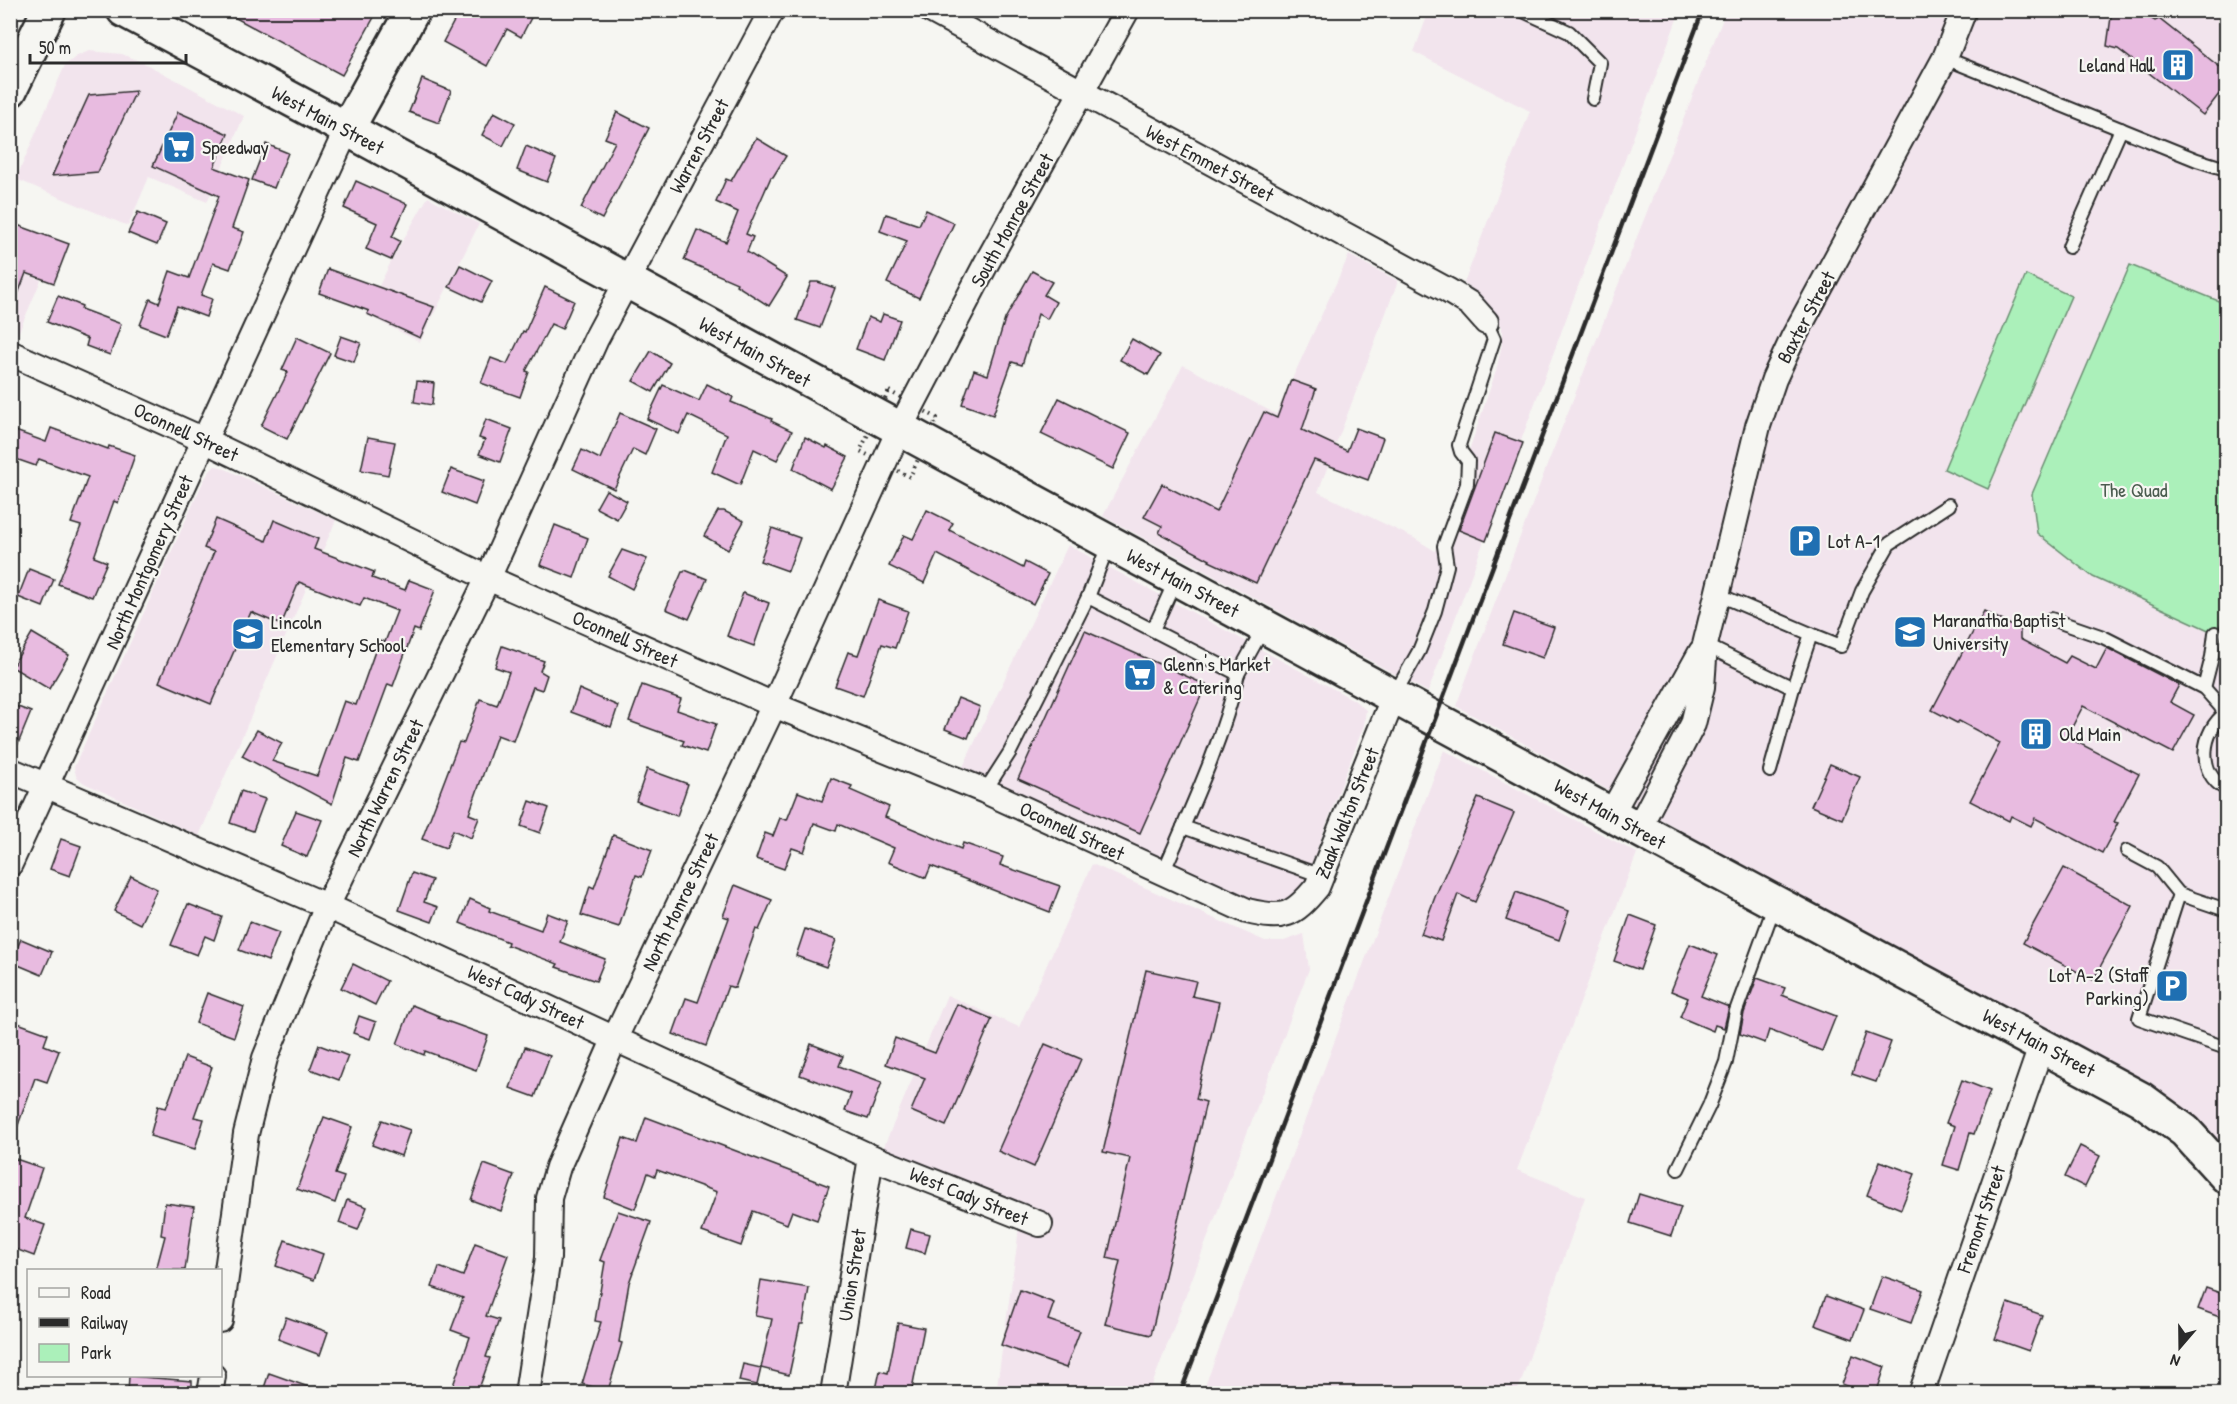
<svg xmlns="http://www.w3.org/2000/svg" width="2237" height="1404" viewBox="0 0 2237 1404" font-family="'Patrick Hand',sans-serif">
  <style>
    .built { fill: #f2e4ed }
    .green { fill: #abf0ba; stroke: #6b8e72; stroke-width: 1.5 }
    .building { fill: #e8bbe0; stroke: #2b2b2b; stroke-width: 1.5 }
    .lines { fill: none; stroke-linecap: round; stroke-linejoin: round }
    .lane-casing { stroke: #2b2b2b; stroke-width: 16 }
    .street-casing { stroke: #2b2b2b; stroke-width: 28 }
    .secondary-casing { stroke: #2b2b2b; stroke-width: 38 }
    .primary-casing { stroke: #2b2b2b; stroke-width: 38 }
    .path { stroke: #2b2b2b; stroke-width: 4; stroke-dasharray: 1.5 4.5; stroke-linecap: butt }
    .lane { stroke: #f6f6f2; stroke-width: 12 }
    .street { stroke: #f6f6f2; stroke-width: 24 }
    .secondary { stroke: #f6f6f2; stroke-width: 33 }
    .primary { stroke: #f6f6f2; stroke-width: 33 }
    .rail { stroke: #2b2b2b; stroke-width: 4.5 }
    .labels { text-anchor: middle; stroke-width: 4.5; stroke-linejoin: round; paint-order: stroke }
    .poi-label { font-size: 20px; fill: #2b2b2b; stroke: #f6f6f2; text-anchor: start }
    .street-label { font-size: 20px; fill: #2b2b2b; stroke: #f6f6f2 }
    .park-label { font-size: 20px; fill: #4b5c4f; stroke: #f6f6f2 }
  </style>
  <rect width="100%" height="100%" fill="#f6f6f2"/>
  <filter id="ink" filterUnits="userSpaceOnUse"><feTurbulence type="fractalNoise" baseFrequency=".0167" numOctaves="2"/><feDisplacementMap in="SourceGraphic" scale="12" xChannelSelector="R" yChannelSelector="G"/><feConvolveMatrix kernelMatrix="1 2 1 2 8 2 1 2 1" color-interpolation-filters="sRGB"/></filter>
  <g filter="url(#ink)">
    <g class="built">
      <path d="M1429,11H1680L1428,692L1103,516L1183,365L1276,414L1349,255L1398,281L1318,492L1414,538L1435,551L1496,371L1502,344V327L1492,309L1485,300L1464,283L1530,111L1414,52Z"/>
      <path d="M1726,11H2226V1156L1894,948L1456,706L1546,468Z"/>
      <path d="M89,51L122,54L144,63L244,116L207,202L149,177L128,226L16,179L65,65L77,56Z"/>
      <path d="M428,197L479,224L420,342L365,314L396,252Z"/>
      <path d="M10,268L41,280L18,334L11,331Z"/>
      <path d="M215,466L221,467L336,520L199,836L84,783L76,776L74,767L203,482L209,472Z"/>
      <path d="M1068,545L1354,700L1366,710L1364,725L1300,894L1268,911L962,769Z"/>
      <path d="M1444,750L1637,853L1517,1170L1585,1197L1517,1393L1202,1394Z"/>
      <path d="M1092,864L1265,941H1284L1304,934L1309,969L1149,1393H996L1017,1245L1021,1204L883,1149L947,995L1019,1027Z"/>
    </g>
    <g class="green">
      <path d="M2130,265L2226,304V616L2215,633L2093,577L2037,533L2032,494Z"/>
      <path d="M2026,275L2071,296L1988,489L1944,469Z"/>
    </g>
    <g class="building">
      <path d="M221,10H378L342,75Z"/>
      <path d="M460,10H535L521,37L507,29L487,66L443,42Z"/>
      <path d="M2112,10H2136L2155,21L2159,19L2226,72V85L2203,115L2118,49L2107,46Z"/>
      <path d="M422,79L451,91L439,123L409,112Z"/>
      <path d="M136,91L98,172L52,176L89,95Z"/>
      <path d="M178,112L228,134L214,167L249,180L232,228L244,232L230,269L213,263L201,295L212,299L206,317L177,306L166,335L140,325L150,299L159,303L170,271L189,278L219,196L153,166Z"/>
      <path d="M494,112L515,123L503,146L482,135Z"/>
      <path d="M617,112L649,128L602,219L581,208L615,142L605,138Z"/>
      <path d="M756,138L786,156L773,177H771L746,234L753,237L747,252L787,277L769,306L736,285L737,283L684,260L697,230L726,242L738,212L716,202L726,179L731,181Z"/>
      <path d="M266,144L288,153L274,188L252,180Z"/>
      <path d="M526,146L556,159L547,182L517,170Z"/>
      <path d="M356,181L407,204L392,237L400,241L391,260L366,249L377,223L344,208Z"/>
      <path d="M926,210L954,223L919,298L887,283L907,241L880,231L886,214L919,225Z"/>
      <path d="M138,212L166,224L157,245L128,233Z"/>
      <path d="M17,225L69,244L54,283L26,273L12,310L10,242Z"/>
      <path d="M460,265L492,281L481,302L449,287Z"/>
      <path d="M328,269L434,307L420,338L367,314L369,311L319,293Z"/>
      <path d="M1032,271L1052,282L1044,295L1056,302L1047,319L1038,314L1022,365L1012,362L993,415L962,404L974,370L988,375L1005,319Z"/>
      <path d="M811,282H818L835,288L820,328L797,320Z"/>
      <path d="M545,287L574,301L562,329L551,324L526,371L529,372L520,397L481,383L491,358L507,364L523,331L525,332Z"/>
      <path d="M58,296L82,306L81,309L121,324L110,355L86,346L88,339L47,322Z"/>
      <path d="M883,314L900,320L885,360L856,349L868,317L880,322Z"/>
      <path d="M341,336L361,343L354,362L334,355Z"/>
      <path d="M297,337L330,353L287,439L261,426L288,372L282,370Z"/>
      <path d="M1132,339L1160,355L1148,375L1120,360Z"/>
      <path d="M651,351L670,363L653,392L633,381Z"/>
      <path d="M1291,380L1316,389L1302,430L1347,451L1356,428L1383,438L1368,480L1314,460L1256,583L1209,561L1210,560L1159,533L1162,526L1144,517L1162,484L1216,512L1264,412L1277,418Z"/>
      <path d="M417,381L434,383L432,405L414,402Z"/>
      <path d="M707,384L733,397L731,402L772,419L771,421L792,431L777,460L754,449L740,485L712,472L727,434L688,415L679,434L647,419L663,385L699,401Z"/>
      <path d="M1059,398L1130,433L1113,469L1041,434Z"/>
      <path d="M620,413L656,429L645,455L633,449L614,489L573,469L582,450L600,459Z"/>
      <path d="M486,419L512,429L500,462L479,454L485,440L479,438Z"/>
      <path d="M51,428L108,449L109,446L135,455L118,503L114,501L94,557L107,562L92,597L58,584L81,526L71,523L88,477L39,459L36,466L10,457V429L46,442Z"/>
      <path d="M1495,433L1523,443L1486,541L1459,530Z"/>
      <path d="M368,437L395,442L388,475L361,470Z"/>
      <path d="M805,437L826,448L827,446L848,457L831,489L793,469Z"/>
      <path d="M451,469L484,481L475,505L442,492Z"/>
      <path d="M606,490L627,501L617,519L596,508Z"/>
      <path d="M927,510L953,523L949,530L1023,568L1025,562L1048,574L1033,604L937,554L924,583L889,566L904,535L913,539Z"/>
      <path d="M718,511H724L744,521L728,550L704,536Z"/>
      <path d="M216,519L266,541L274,520L318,539L314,549L374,572L372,578L405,590L409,580L435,590L419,631L414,629L393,686L388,684L359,762L347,758L332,804L242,756L257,730L282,743L272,761L317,776L344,701L356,705L379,640L385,642L397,611L364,598L360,606L299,582L281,625L251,612L211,704L159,682L214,552L204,548Z"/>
      <path d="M555,525L588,538L574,578L540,565Z"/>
      <path d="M772,528L800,538L788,571L760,561Z"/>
      <path d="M622,550L647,559L632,589L608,576Z"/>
      <path d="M29,569L54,579L43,607L18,597Z"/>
      <path d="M685,570L707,579L689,619L666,609L682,572H684Z"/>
      <path d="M743,593L769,603L754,646L727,636Z"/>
      <path d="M878,600L908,611L895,648L882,644L863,696L835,686L848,652L858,655Z"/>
      <path d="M1984,611L2020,630V639L2065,663L2070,656L2096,669L2107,648L2179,685L2170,702L2194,715L2173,753L2083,706L2067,737L2139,774L2114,822L2118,823L2102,853L2035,818L2031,826L2011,816L2009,821L1970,801L2000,743L1959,721L1957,723L1932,710Z"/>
      <path d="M1514,613L1554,627L1543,658L1503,644Z"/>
      <path d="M1085,631L1206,685L1140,833L1018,779Z"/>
      <path d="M32,633L69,655L49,689L12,667Z"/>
      <path d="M502,646L544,661L540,671L547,675L542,690L533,687L513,741L497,735L469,814L479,818L471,838L453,830L446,848L422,839L459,742L464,743L480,699L497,705L509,672L495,667Z"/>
      <path d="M642,685L681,699L677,710L716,724L706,753L682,745L684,741L629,721Z"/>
      <path d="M579,689L618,706L611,727L571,712Z"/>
      <path d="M958,698L980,707L968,738L945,729Z"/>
      <path d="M10,704L31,712L13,756H10Z"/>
      <path d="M1830,764L1860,777L1842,819L1811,806Z"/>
      <path d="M647,769L688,784L677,816L636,801Z"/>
      <path d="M831,778L852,786L850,790L889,807L885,817L961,849L963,843L1003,857L1000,865L1060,886L1050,912L931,866L926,878L888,862L894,848L838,824L836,831L814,823L804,852L792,848L784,869L756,859L765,833L773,836L780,818L787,820L798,792L822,801Z"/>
      <path d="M241,791L265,799L253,831L230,823Z"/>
      <path d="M1478,798L1514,813L1475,902L1458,894L1441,941L1421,934L1435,897Z"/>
      <path d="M530,801L549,808L540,833L521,826Z"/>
      <path d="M296,811L322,820L307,857L281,846Z"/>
      <path d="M613,835L652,850L642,877L636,875L619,927L581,915L590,886L594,888Z"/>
      <path d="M61,839L81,846L70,876L50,869Z"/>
      <path d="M2064,868L2133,906L2093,980L2023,943Z"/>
      <path d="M412,873L432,880L424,902L438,907L432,922L399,910Z"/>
      <path d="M131,876L157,889L140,924L114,911Z"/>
      <path d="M735,885L772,900L759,930L756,929L735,988L728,986L706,1046L673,1034L686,998L698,1002L729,918L723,916Z"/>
      <path d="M1516,892L1569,911L1559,940L1506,920Z"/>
      <path d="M470,899L490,908L489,911L541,930L547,913L568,921L560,942L605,959L596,981L556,967L558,964L507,945L508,942L460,923Z"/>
      <path d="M188,904L222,917L214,940L205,936L197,955L171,945Z"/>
      <path d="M1630,915L1656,925L1640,970L1614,961Z"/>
      <path d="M250,922L279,933L268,961L239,950Z"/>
      <path d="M805,929L836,940L826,967L796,956Z"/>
      <path d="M21,939L52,952L42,975L11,962Z"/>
      <path d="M1690,944L1718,955L1701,996L1729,1007L1724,1028L1715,1025L1713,1031L1680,1017L1688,998L1671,991Z"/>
      <path d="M353,964L387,981L375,1005L341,988Z"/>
      <path d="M1146,970L1196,981L1192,996L1219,1002L1196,1099L1206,1102L1151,1335L1105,1324L1120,1261L1107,1258L1130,1158L1103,1152Z"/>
      <path d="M1757,978L1785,988L1782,995L1836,1016L1822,1051L1769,1030L1765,1043L1740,1034L1744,1013Z"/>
      <path d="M207,993L244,1007L234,1037L196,1023Z"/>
      <path d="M957,1004L992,1019L946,1126L911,1111L925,1078L886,1064L895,1038L935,1053Z"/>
      <path d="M412,1005L439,1016L438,1018L488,1036L476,1070L425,1051L424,1055L397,1044Z"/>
      <path d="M359,1016L376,1022L370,1039L353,1033Z"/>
      <path d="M15,1022L48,1034L44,1045L59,1051L47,1082L35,1078L13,1139L10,1138V1035Z"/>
      <path d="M1866,1033L1891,1042L1876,1082L1852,1074Z"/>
      <path d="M811,1044L843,1056L839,1066L882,1082L868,1119L845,1111L851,1094L800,1075Z"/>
      <path d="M1045,1044L1081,1059L1034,1167L998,1151Z"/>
      <path d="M319,1045L348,1056L339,1080L310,1069Z"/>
      <path d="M525,1047L550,1056L535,1097L510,1088Z"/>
      <path d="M185,1057L212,1067L194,1117L204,1119L195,1149L150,1136L158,1106L166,1108Z"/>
      <path d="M1962,1080L1990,1091L1974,1134L1970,1133L1959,1170L1943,1165L1955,1126L1946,1123Z"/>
      <path d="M324,1117L352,1127L335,1174L344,1177L335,1203L297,1189Z"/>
      <path d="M646,1117L829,1186L817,1220L792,1211L787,1224L753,1211L741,1246L702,1232L717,1192L657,1170L655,1176L648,1173L635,1209L604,1197L623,1138L637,1143Z"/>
      <path d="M382,1120L410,1130L401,1156L372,1145Z"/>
      <path d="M2080,1146L2100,1156L2085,1187L2065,1177Z"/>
      <path d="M10,1157L42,1168L25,1218L45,1225L34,1256L13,1248L10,1250Z"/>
      <path d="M1880,1161L1915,1174L1901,1209L1867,1195Z"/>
      <path d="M484,1164L514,1175L501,1211L471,1200Z"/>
      <path d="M1639,1194L1681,1207L1671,1236L1630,1223Z"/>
      <path d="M347,1200L367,1207L358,1230L339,1223Z"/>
      <path d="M165,1203L194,1207L185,1270H156L165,1236L161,1235Z"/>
      <path d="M618,1211L651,1222L629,1283L619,1342L622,1343L608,1391L582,1384L601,1322L595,1321L605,1262L600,1260Z"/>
      <path d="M911,1229L930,1234L925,1253L906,1248Z"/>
      <path d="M285,1240L323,1254L314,1280L276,1266Z"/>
      <path d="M475,1243L508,1255L486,1316L499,1320L486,1357L490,1358L477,1394H450L470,1337L451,1330L463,1298L432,1287L439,1267L463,1276Z"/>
      <path d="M1882,1276L1923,1290L1911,1323L1870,1309Z"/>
      <path d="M761,1280L809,1288L803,1324H800L789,1375L761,1368L772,1319L755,1316Z"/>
      <path d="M2206,1288L2226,1295V1307L2222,1318L2198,1309Z"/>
      <path d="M1020,1290L1054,1303L1048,1320L1080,1331L1066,1368L1001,1345Z"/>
      <path d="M1826,1296L1864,1310L1853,1339L1815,1325Z"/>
      <path d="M2008,1303L2042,1315L2029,1351L1995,1339Z"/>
      <path d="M286,1317L328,1332L320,1355L278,1339Z"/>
      <path d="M898,1323L924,1328L911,1394H875L880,1371L888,1373Z"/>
      <path d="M1853,1355L1885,1367L1876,1394H1869L1842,1384Z"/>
      <path d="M743,1364L761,1368L757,1385L739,1381Z"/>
      <path d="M269,1373L320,1391V1394H262Z"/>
      <path d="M129,1376L192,1381V1394H128Z"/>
    </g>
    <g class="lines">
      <g class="lane-casing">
        <g id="lane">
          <path d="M1521,10L1569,32L1600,63L1593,99"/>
          <path d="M1945,58L2197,160L2226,169"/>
          <path d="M2069,247L2121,129"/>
          <path d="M1109,543L1088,597L1238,674L1264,627"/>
          <path d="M1717,594L1811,634"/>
          <path d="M2051,619L2103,637L2204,688L2220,706L2225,714"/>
          <path d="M1153,630L1176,579"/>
          <path d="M1705,645L1793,688"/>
          <path d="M2204,688L2212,657L2215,633"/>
          <path d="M1394,695L1419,651L1435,611L1447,566L1444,546L1467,484L1468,461L1461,452L1459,445L1494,339L1486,322"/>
          <path d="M2226,713C2201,731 2196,773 2226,789"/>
          <path d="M1770,771L1793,688L1811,634L1841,646L1862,591L1889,544L1949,505"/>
          <path d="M985,791L1010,752L1088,597"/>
          <path d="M1183,827L1322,876"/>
          <path d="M2127,851L2157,867L2179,894"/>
          <path d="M1163,873C1191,808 1222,743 1238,674"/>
          <path d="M2226,910L2179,894L2139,1018L2226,1048"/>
          <path d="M1678,1169L1709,1106L1726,1062L1736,1011L1775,904"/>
        </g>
      </g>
      <g class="street-casing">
        <g id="street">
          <path d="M930,10L1447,290L1470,304L1486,322"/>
          <path d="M10,353L204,440L488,578L774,705L985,791L1247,911C1284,920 1293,916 1317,887L1394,696"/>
          <path d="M10,770L327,906L871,1157L1040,1224"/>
          <path d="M1611,814L1701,652"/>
          <path d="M1638,829L1693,724L1702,687L1705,645L1758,426L1774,379L1793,338L1945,58L1964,10"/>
          <path d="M10,864L347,129"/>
          <path d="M220,1320L246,1134L265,1058L327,906L488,578L596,339L772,10"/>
          <path d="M210,1394L213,1376"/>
          <path d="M527,1394L548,1258L549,1198L558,1167L615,1038L774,705L899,430L987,262L1127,10"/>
          <path d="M833,1394L871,1157"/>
          <path d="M1921,1394L2042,1044"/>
        </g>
      </g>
      <g class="secondary-casing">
        <g id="secondary">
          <path d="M10,90L49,10"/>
          <path d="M347,129L413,10"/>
        </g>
      </g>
      <g class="primary-casing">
        <path id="primary" d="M124,10L347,129L1638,829L2141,1099L2185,1131L2226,1176"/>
      </g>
      <path class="path" d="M889,391L937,418L910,477L860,451Z"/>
      <use href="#lane" class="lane"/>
      <use href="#street" class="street"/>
      <use href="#secondary" class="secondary"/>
      <use href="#primary" class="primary"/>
      <path class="rail" d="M1180,1394L1703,10"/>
    </g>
  </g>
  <defs>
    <g id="building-square" transform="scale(1.725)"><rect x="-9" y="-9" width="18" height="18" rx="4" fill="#1f6fb2" stroke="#f6f6f2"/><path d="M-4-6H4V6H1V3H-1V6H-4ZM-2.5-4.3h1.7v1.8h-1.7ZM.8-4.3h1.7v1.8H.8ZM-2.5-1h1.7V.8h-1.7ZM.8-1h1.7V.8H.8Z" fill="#fff"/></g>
    <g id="supermarket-square" transform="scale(1.725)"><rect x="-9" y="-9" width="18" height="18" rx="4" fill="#1f6fb2" stroke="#f6f6f2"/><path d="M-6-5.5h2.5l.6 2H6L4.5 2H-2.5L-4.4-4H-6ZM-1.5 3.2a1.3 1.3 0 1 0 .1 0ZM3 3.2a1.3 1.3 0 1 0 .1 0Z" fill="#fff"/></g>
    <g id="parking-square" transform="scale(1.725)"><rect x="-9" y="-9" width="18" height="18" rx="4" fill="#1f6fb2" stroke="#f6f6f2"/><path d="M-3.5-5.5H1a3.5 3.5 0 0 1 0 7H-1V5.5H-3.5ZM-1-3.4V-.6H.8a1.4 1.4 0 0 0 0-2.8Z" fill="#fff"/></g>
    <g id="university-square" transform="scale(1.725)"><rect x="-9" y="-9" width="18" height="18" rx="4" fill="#1f6fb2" stroke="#f6f6f2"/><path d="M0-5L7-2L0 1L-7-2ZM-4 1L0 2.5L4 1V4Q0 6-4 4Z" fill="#fff"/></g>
    <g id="school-square" transform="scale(1.725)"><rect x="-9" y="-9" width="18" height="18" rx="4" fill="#1f6fb2" stroke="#f6f6f2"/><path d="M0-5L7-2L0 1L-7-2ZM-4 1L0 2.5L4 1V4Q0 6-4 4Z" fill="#fff"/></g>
  </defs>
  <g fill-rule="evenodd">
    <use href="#building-square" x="2178" y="65"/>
    <use href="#supermarket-square" x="179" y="147"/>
    <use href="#parking-square" x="1805" y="541"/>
    <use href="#university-square" x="1910" y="632"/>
    <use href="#school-square" x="248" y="634"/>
    <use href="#supermarket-square" x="1140" y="675"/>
    <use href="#building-square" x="2036" y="734"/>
    <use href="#parking-square" x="2172" y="986"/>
  </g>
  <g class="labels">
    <g class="poi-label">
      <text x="2155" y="72" text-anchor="end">Leland Hall</text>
      <text x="202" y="154">Speedway</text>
      <text x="1828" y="548">Lot A-1</text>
      <text x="1933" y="627">Maranatha Baptist<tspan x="1933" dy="23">University</tspan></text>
      <text x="271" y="629">Lincoln<tspan x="271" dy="23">Elementary School</tspan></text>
      <text x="1163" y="671">Glenn's Market<tspan x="1163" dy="23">&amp; Catering</tspan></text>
      <text x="2059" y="741">Old Main</text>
      <text x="2149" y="982" text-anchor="end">Lot A-2 (Staff<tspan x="2149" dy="23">Parking)</tspan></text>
    </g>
    <g class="street-label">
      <text transform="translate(328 120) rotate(28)" y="7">West Main Street</text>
      <text transform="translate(699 146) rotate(-62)" y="7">Warren Street</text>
      <text transform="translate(1210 163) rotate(28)" y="7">West Emmet Street</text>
      <text transform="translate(1012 220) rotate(-61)" y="7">South Monroe Street</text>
      <text transform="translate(1806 317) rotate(-62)" y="7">Baxter Street</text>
      <text transform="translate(755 352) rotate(29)" y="7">West Main Street</text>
      <text transform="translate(186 432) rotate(25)" y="7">Oconnell Street</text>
      <text transform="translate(149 562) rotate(-66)" y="7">North Montgomery Street</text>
      <text transform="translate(1183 583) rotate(28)" y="7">West Main Street</text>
      <text transform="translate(625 639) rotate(24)" y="7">Oconnell Street</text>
      <text transform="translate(385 788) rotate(-64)" y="7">North Warren Street</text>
      <text transform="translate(1347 813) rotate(-68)" y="7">Zaak Walton Street</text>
      <text transform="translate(1610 814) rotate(29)" y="7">West Main Street</text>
      <text transform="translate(1072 831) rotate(25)" y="7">Oconnell Street</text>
      <text transform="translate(680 902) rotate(-64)" y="7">North Monroe Street</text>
      <text transform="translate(526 997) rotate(25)" y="7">West Cady Street</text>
      <text transform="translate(2039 1043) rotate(28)" y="7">West Main Street</text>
      <text transform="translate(969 1196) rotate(22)" y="7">West Cady Street</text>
      <text transform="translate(1981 1219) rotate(-71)" y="7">Fremont Street</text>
      <text transform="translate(852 1275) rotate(-81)" y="7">Union Street</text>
    </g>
    <g class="park-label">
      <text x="2134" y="497">The Quad</text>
    </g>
  </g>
  <rect width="2237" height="1404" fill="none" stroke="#f6f6f2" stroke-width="36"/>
  <rect x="18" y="18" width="2201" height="1368" fill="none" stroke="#2b2b2b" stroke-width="2" filter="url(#ink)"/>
  <rect x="27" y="1269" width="195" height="108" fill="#f6f6f2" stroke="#a5a5a2" stroke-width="1.5"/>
  <rect x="39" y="1288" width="30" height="9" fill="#f6f6f2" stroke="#a5a5a2" stroke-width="1.5"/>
  <text x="81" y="1299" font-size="18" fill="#2b2b2b">Road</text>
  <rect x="39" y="1318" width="30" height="9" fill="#2b2b2b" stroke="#a5a5a2" stroke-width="1.5"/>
  <text x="81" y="1329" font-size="18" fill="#2b2b2b">Railway</text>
  <rect x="39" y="1344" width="30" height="18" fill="#abf0ba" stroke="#a5a5a2" stroke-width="1.5"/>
  <text x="81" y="1359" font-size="18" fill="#2b2b2b">Park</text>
  <g transform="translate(2180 1347) rotate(200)" stroke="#f6f6f2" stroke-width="4.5" paint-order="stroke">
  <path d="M0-4.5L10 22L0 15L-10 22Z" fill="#2b2b2b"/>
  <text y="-9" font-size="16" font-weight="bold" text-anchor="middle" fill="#2b2b2b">N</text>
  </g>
  <path d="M30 54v9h156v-9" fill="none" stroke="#2b2b2b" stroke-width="3"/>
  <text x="39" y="54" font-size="18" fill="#2b2b2b" stroke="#f6f6f2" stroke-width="4.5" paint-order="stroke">50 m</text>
</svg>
